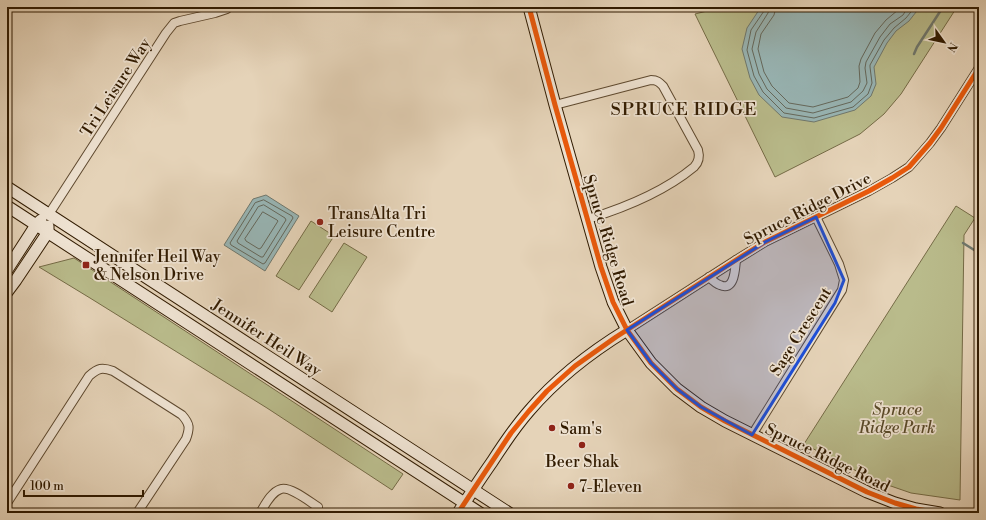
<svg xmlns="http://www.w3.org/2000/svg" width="986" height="520" viewBox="0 0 986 520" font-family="'Libre Bodoni',serif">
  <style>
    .green { fill: #b9bb8b; stroke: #756b46 }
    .water { fill: #98b6b6; stroke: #6f786e }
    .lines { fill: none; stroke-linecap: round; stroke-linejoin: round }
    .shore { stroke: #64685c; stroke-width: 1 }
    .stream { stroke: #6f786e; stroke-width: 2.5 }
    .street-casing { stroke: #5e492f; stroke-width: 10 }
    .secondary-casing { stroke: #311b01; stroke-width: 13 }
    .street { stroke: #eee2d1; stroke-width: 8 }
    .secondary { stroke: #eee2d1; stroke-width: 11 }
    .cycleway-casing { stroke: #eee2d1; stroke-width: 8 }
    .cycleway { stroke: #e8590c; stroke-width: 5 }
    .marked { fill: #1d4ed8; fill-opacity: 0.2; stroke: #1d4ed8; stroke-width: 3; stroke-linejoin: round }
    .poi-dot { fill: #8f2418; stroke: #eee2d1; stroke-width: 1.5 }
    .labels { text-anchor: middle; stroke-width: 3.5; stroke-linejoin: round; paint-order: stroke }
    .street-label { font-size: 16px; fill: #311b01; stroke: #eee2d1 }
    .poi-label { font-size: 16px; fill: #311b01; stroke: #eee2d1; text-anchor: start }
    .park-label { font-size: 16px; font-style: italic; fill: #5a4b2a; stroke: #eee2d1 }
    .quarter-label { font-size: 18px; letter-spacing: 1px; fill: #311b01; stroke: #eee2d1 }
  </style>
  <rect width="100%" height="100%" fill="#e5d3b8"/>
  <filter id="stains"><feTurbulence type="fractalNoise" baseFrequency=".005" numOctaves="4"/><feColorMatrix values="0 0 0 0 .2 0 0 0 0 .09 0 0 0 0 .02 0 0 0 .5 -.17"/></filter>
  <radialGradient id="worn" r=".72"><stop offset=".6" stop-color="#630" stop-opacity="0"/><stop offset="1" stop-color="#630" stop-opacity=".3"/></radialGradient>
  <g class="green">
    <path d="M713,7H957L901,94L884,114L860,134L775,177L695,14L707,11Z"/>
    <path d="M956,206L975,218L964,235L960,500L911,493L885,484L848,467L804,444Z"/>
    <path d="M311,221L334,236L299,290L276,276Z"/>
    <path d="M344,243L367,257L332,312L309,297Z"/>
    <path d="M74,258L403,474L392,490L267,408L90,298L39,267Z"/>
  </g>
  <g class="water">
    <path d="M762,7H920L909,21L896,31L887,43L874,67L876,84L871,96L855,110L814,122L782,117L759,95L750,78L742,49L747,28L759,10Z"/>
    <path d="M266,195L299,216L265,271L224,245L253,199Z"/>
  </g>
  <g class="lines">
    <g class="shore">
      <path d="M765,7L764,11L751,30L747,50L754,76L763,92L784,113L814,118L853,107L868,94L872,83L870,67V65L884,40L894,28L906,18L915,7"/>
      <path d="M770,7L768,13L756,32L752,49L759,74L767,89L786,108L813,113L851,102L863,91L867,83L865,68L866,62L880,37L890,24L903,15L908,7"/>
      <path d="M776,7L774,15L761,34L758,49L764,72L772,86L789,103L813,107L848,97L858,88L860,82L859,66L861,59L875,33L886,20L898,10L901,7"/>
      <path d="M264,200L292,216L293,218L265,263L263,264L231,245L230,243L255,203Z"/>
      <path d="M264,205L285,218L286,220L263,257H261L238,243L237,241L258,207Z"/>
      <path d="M263,212L277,220L278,221L261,248L259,249L246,241L245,239Z"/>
    </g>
    <g class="stream">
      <path d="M914,54L917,47L943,7"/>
      <path d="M963,243L979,253"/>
    </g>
    <g class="street-casing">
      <g id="street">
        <path d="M555,105L651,80C657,80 659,82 663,86L698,150C700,157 699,162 694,167C665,191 624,208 588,219"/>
        <path d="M49,214L166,33L174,23L180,21L215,13L227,9L228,7"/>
        <path d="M709,277C712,280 716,284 720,285C735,292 735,268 736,260"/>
        <path d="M627,330L736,260L765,242L869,191L892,178L909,167L930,143L941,128L979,68"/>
        <path d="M752,435L842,290L844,280L839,264L816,217"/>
        <path d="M7,503L89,376C98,368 102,367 113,371L182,415C190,424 190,428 186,439L137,513"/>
        <path d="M260,513C265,505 271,492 281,489C290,486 310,502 318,507"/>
      </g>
    </g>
    <g class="secondary-casing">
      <g id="secondary">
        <path d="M529,7L555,105L601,267L613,302L627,330L651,363L677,389L701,407L725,421L867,492L895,503L916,509L940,513"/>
        <path d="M7,187L509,513"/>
        <path d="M7,206L480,513"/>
        <path d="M7,270L36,225L41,220"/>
        <path d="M7,292L16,280L48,232V226"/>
        <path d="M458,513C469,496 480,479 492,462C503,445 515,427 529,411C557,378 591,352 627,330"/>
      </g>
    </g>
    <use href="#street" class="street"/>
    <use href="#secondary" class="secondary"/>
    <g class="cycleway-casing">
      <g id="cycleway">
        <path d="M529,7L555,105L601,267L613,302L627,330L651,363L677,389L701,407L725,421L867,492L895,503L916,509L940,513"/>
        <path d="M458,513L511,433L529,411L547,391L575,366L616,337L736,260L765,242L869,191L892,178L909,167L930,143L941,128L979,68"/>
      </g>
    </g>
    <use href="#cycleway" class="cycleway"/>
  </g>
  <path class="marked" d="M816,217L844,280L835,303L752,435L701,407L677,389L651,363L627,330L765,242Z"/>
  <g class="poi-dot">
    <circle cx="320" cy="222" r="4"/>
    <rect x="82" y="261" width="8" height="8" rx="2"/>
    <circle cx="552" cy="428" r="4"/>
    <circle cx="582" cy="445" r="4"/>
    <circle cx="571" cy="486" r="4"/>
  </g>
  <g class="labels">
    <g class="street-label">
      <text transform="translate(115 87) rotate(-57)" y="6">Tri Leisure Way</text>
      <text transform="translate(807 208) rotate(-27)" y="6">Spruce Ridge Drive</text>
      <text transform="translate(609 240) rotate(73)" y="6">Spruce Ridge Road</text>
      <text transform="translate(800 331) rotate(-58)" y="6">Sage Crescent</text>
      <text transform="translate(267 337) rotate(33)" y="6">Jennifer Heil Way</text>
      <text transform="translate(828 457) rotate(26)" y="6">Spruce Ridge Road</text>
    </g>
    <g class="poi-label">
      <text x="328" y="219">TransAlta Tri<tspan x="328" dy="18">Leisure Centre</tspan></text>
      <text x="94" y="262">Jennifer Heil Way<tspan x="94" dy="18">&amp; Nelson Drive</tspan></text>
      <text x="560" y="434">Sam's</text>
      <text x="582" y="467" text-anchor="middle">Beer Shak</text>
      <text x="579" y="492">7-Eleven</text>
    </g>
    <g class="park-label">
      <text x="897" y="415">Spruce<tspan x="897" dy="18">Ridge Park</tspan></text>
    </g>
    <g class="quarter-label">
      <text x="684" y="115">SPRUCE RIDGE</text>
    </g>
  </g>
  <rect width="986" height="520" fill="none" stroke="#e5d3b8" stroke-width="24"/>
  <rect x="8" y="8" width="970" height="504" fill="none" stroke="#311b01" stroke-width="2"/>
  <rect x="12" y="12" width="962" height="496" fill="none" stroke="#311b01"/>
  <g transform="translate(944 42) rotate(123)" stroke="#eee2d1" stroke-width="3" paint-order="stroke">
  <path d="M0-3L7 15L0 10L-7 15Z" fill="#311b01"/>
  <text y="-6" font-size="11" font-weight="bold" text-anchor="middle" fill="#311b01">N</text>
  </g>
  <path d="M24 490v6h119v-6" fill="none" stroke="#311b01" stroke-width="2"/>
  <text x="30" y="490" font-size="12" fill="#311b01" stroke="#eee2d1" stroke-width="3" paint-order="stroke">100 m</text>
  <rect width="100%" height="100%" filter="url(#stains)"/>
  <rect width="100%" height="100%" fill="url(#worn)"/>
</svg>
